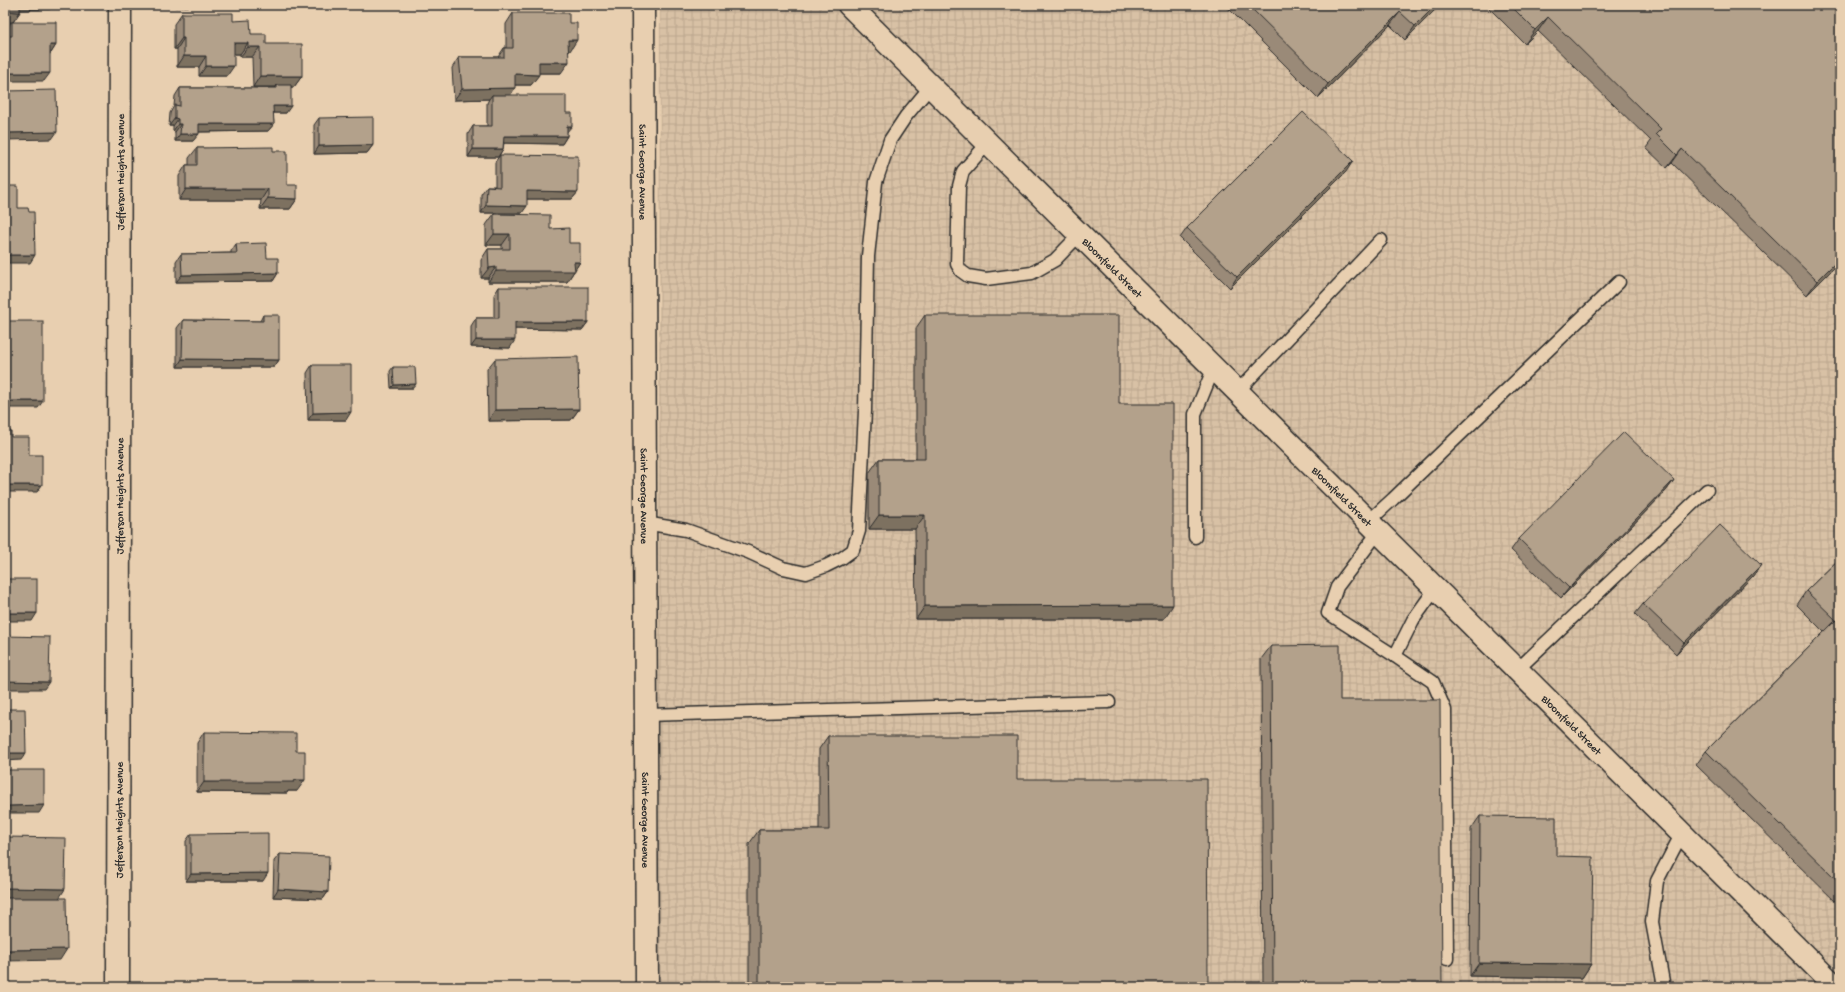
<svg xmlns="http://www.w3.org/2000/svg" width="1845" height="992" viewBox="0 0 1845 992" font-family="'Gochi Hand',sans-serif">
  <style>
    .industrial { fill: url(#industrial-grid) }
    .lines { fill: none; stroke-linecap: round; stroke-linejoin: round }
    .service-casing { stroke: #2b2b2b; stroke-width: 15 }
    .minor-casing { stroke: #2b2b2b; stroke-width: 25 }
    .service { stroke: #e8cfb0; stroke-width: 12 }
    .minor { stroke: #e8cfb0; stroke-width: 22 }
    .wall { fill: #9a8a78; stroke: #2b2b2b }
    .shaded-wall { fill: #7d7161; stroke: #2b2b2b }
    .building { fill: #b3a18b; stroke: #2b2b2b }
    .labels { text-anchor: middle; stroke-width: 3; stroke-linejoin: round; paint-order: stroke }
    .street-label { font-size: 11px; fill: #2b2b2b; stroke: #e8cfb0 }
  </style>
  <defs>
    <pattern id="industrial-grid" width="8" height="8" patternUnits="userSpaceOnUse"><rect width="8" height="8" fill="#d8c1a5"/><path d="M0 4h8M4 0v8" fill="none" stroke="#baa68e"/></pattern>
  </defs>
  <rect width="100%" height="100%" fill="#e8cfb0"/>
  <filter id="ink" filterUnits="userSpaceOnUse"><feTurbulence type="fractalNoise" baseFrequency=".025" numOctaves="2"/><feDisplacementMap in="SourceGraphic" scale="8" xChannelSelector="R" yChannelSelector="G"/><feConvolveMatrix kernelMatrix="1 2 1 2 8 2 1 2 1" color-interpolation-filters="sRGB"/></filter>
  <g filter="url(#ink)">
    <path class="industrial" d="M660,5H1840V987H658Z"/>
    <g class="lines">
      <g class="service-casing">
        <g id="service">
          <path d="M988,143L963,171L959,186L957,264L961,271L968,276L986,279L1032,273L1055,260L1080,234"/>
          <path d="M1238,391L1381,240"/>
          <path d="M1369,521L1393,499L1619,282"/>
          <path d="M645,523L686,530L748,552L783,568L806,573L826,566L842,558L853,550L859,531L865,411L868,256L876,182L890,140L906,116L931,86"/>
          <path d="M1379,531L1337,587L1328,613L1395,656L1413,620L1436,588"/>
          <path d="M1195,537V414L1214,367"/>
          <path d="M1395,656L1433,682L1445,710L1447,959"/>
          <path d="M1518,669L1707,490"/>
          <path d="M646,715L1109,702"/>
          <path d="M1664,987L1652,922L1657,881L1682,833"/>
        </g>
      </g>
      <g class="minor-casing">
        <g id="minor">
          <path id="s1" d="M643,5L647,987"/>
          <path id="s2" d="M849,5L1836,987"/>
          <path id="s3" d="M118,987L120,5"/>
        </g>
      </g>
      <use href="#service" class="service"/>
      <use href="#minor" class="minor"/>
    </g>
    <g class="wall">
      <path d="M5,5H52L50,9H20V12L13,22L56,45L51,53H50L44,81L6,36L7,29L11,22H5Z"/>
      <path d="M1225,5H1440L1405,40L1390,25L1318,98Z"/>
      <path d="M1486,5H1840V262L1807,295L1672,163L1667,168L1646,148L1651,141L1538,31L1525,44Z"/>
      <path d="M182,13L233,21L251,34L266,44L302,76L294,87H291L286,113H273L274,124L268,131L199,132L193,141H175V132L173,131V126H169L170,113L174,106L175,96L180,88H275L276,87H253L252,57H240V54H234L227,76H199V67H177V49H174V24Z"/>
      <path d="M513,13L570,51H568L561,73H539L531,85H515L510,95L566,113L567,136L562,144L504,143L503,149L498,157H468V134L473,126H487V103L489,99L454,100L452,68L459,57H498L504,48H506V24Z"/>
      <path d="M319,118L373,145L367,153L314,154V125Z"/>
      <path d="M197,148L273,151L287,185L297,199L290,209H260L261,200H179V176L186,165H189V158Z"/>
      <path d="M500,155L578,192L572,199H527L522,213H481V194L487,186H495V162Z"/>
      <path d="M1346,172L1230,288L1180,238L1187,228Z"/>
      <path d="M494,214L550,229L569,243L580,262L567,282H488V278H481V260L488,249H502V245H486V225Z"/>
      <path d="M236,244L267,258L278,273L273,281L176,282V261L181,254L231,253V251Z"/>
      <path d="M499,287L588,322L582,330L515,329L510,348L471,347V326L476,318H494V295Z"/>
      <path d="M263,315L279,360L274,367H177V328L183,320L260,321Z"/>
      <path d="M925,315L1119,404L1164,619H916L915,529H869V473L879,459H916V328Z"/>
      <path d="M495,359L579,409L571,420L488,421L487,369Z"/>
      <path d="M312,365L346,420H308L307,373Z"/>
      <path d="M393,367L413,388H391L390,371Z"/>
      <path d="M1674,480L1666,491L1561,598L1511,550L1519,539Z"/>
      <path d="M1840,558V906L1696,765L1706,751L1824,632L1797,605L1806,591Z"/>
      <path d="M1753,576L1676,654L1635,614L1643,604Z"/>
      <path d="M1271,646L1340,700L1442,987H1263L1261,659Z"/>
      <path d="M204,732L297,791H288L287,793L197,792V743Z"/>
      <path d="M828,736L1017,779L1208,987H749V844L759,830H819V749Z"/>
      <path d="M1480,816L1556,856L1591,964L1582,978L1470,976L1471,829Z"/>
      <path d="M191,834L263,881H186V841Z"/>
      <path d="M280,854L328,892L323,899L273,897L274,861Z"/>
    </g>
    <g class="shaded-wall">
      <path d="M15,5H52L50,9L12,10Z"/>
      <path d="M176,5H194L193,6L175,7Z"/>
      <path d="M1436,5H1440L1405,40L1415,26Z"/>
      <path d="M5,11L20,12L13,22H5Z"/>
      <path d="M1400,12L1390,25L1318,98L1328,84Z"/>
      <path d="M1548,17L1538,31L1525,44L1535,30Z"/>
      <path d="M182,38H184L177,49H174Z"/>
      <path d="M568,40H577L570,51H561Z"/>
      <path d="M234,43H248L240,54H227Z"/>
      <path d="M50,45H56L51,53H44Z"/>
      <path d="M248,47H260L252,57H240Z"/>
      <path d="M184,56H206L199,67H177Z"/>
      <path d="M539,62H569L561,73H532Z"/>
      <path d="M206,66H234L227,76H199Z"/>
      <path d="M5,73H50L44,81H5Z"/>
      <path d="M515,74L539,75L531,85H508Z"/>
      <path d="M260,76H302L294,87H277V85L276,87H253Z"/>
      <path d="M515,88L508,99L492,95L489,99L454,100L462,89Z"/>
      <path d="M273,106H291L286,113H268Z"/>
      <path d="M175,118L178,119L173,126H169Z"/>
      <path d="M178,124H181L175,132L173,131Z"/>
      <path d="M199,124H274L268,131L194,132Z"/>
      <path d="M567,126H572L566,133Z"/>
      <path d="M57,132L52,139L5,140V133Z"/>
      <path d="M180,134H199L193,141H175Z"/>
      <path d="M504,136H567L562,144L498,143Z"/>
      <path d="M373,145L367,153L314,154L319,146Z"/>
      <path d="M473,149H503L498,157H468Z"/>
      <path d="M1682,149L1672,163L1667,168L1677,155Z"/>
      <path d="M1353,161L1346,172L1230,288L1237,277Z"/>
      <path d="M186,189H268L261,200H179Z"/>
      <path d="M527,191L578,192L572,199H522Z"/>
      <path d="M268,198L297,199L290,209H260Z"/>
      <path d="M486,205L527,206L522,213H481Z"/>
      <path d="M494,234H510L502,245H486Z"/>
      <path d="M5,255H35L30,263H5Z"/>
      <path d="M1840,258V262L1807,295L1817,281Z"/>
      <path d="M574,262H580L567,282H488L496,271Z"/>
      <path d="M496,267L488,278H481L489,268Z"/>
      <path d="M278,273L273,281L176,282L182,275Z"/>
      <path d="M515,322H588L582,330L510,329Z"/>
      <path d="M476,340H515L510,348L471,347Z"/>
      <path d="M182,359L279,360L274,367H177Z"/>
      <path d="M416,384L413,388H391L394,385Z"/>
      <path d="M5,401H43L38,408H5Z"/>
      <path d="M579,409L571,420L488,421L495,410Z"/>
      <path d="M351,412L346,420H308L313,413Z"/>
      <path d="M1674,480L1666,491L1561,598L1569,588Z"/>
      <path d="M5,485H42L37,492H5Z"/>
      <path d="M879,515H925L915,529H869Z"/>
      <path d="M1761,565L1753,576L1676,654L1684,643Z"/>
      <path d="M1173,605L1164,619H916L925,606Z"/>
      <path d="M5,613H37L32,621H5Z"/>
      <path d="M5,681L49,682L44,689H5Z"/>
      <path d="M5,753H26L21,760L5,761Z"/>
      <path d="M305,780L297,791H288L287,793L197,792L204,782Z"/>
      <path d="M44,805L39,813H5L8,806Z"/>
      <path d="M268,873L263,881H186L191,874Z"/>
      <path d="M5,888L65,889L58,900L5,899Z"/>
      <path d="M278,889L328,892L323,899L273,897Z"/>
      <path d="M67,949L60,960L5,961V950Z"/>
      <path d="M1479,963L1591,964L1582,978L1470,976Z"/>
    </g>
    <g class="building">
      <path d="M5,5H20V12L5,11Z"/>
      <path d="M1248,5H1436L1415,26L1400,12L1328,84Z"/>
      <path d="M1510,5H1840V258L1817,281L1682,149L1677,155L1656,134L1661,129L1548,17L1535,30Z"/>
      <path d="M182,13H233V21L250,20L251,34H266V44H302V76H260V47H248V43H234V66H206V56H184V38H182Z"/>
      <path d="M513,13H569V23H577V40H568L569,62H539V75L515,74V88L462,89L459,57H504V48H513Z"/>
      <path d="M12,22H56V45H50V73H5V36H12Z"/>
      <path d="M277,85H291V106H273L274,124H199V134H180L181,124H178V119L175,118V105L180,106V88H277Z"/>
      <path d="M56,90L57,132L5,133V91Z"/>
      <path d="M492,95H566V113H572V126H567V136H504L503,149H473V126H492Z"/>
      <path d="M1303,112L1353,161L1237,277L1187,228Z"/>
      <path d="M373,117V145L319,146V118Z"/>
      <path d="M273,147V151H287V185H297V199L268,198V189H186V165H197V148Z"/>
      <path d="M500,155L578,156V192L527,191V206L486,205L487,186L500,187Z"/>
      <path d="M5,186H18V208H28L29,212H34L35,255H5Z"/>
      <path d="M494,214L550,215V229L569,228V243H580V262H574L575,271H496V267L489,268L488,249H510V234H494Z"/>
      <path d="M266,243L267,258H278V273L182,275L181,254L237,253L236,244Z"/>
      <path d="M499,287H588V322H515V340H476V318H499Z"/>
      <path d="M263,315H279V360L182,359L183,320L263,321Z"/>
      <path d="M925,315H1119V404H1173V605L925,606V515H879V459H925Z"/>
      <rect x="5" y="321" width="38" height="80"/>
      <path d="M578,357L579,409L495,410V359Z"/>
      <path d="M312,365H351V412L313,413Z"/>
      <path d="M393,367H415L416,384L394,385Z"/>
      <path d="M5,431H11V437H29V455H42V485H5Z"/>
      <path d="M1624,432L1674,480L1569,588L1519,539Z"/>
      <path d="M1720,525L1761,565L1684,643L1643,604Z"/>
      <path d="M1840,558V883L1706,751L1836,620L1806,591Z"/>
      <rect x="5" y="579" width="32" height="34"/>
      <path d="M5,636L50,637L49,682L5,681Z"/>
      <path d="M1340,645V700H1440L1442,987H1273L1271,646Z"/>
      <path d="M5,709H25L26,753H5Z"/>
      <path d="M204,732L296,733V751H305V780H295L294,782H204Z"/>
      <path d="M828,736H1017V779H1207L1208,987H759V830H829Z"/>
      <path d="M5,770H44V805L8,806V815H5Z"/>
      <path d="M1480,816L1556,817V856L1593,857L1591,964L1479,963Z"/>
      <path d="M268,833V873L191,874V834Z"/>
      <path d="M5,837L66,838L65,889L5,888Z"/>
      <path d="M280,854L329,856L328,892L278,889Z"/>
      <path d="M5,898H66L67,949L5,950Z"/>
    </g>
  </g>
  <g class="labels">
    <g class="street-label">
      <text dy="4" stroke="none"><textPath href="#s3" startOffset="815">Jefferson Heights Avenue</textPath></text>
      <text dy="4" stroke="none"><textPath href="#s1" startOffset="167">Saint George Avenue</textPath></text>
      <text dy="4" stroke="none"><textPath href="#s2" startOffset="372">Bloomfield Street</textPath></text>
      <text dy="4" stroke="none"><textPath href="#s3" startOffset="491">Jefferson Heights Avenue</textPath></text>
      <text dy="4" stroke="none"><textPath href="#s1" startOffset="491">Saint George Avenue</textPath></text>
      <text dy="4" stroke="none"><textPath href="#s2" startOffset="696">Bloomfield Street</textPath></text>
      <text dy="4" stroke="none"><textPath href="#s2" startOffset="1020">Bloomfield Street</textPath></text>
      <text dy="4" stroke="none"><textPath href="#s3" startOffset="167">Jefferson Heights Avenue</textPath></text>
      <text dy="4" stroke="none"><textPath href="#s1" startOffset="815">Saint George Avenue</textPath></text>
    </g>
  </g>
  <rect width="1845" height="992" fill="none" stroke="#e8cfb0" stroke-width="20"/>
  <rect x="10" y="10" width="1825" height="972" fill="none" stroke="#2b2b2b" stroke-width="1.5" filter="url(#ink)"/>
</svg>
